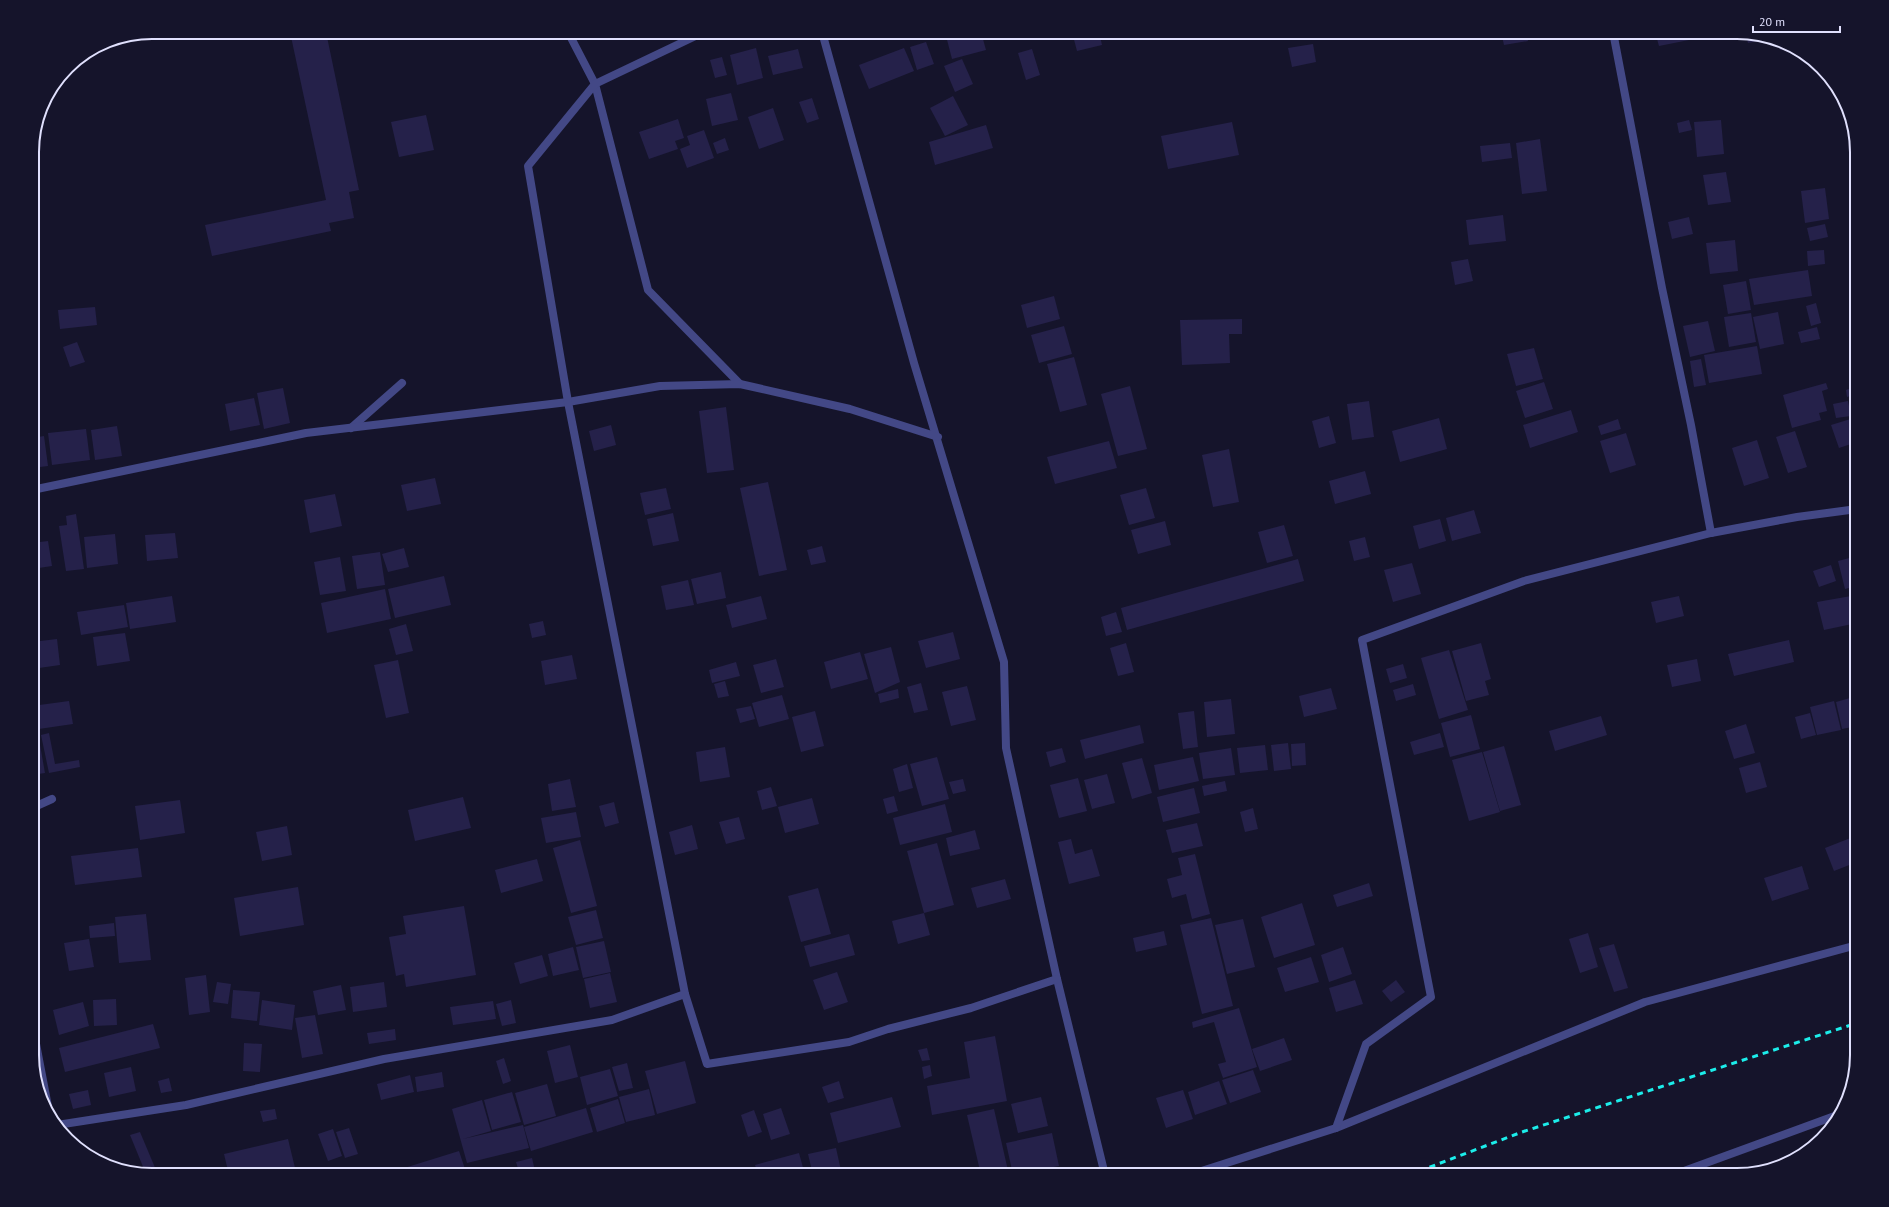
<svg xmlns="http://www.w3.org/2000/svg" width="1889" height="1207" viewBox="0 0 1889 1207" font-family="'PT Sans',sans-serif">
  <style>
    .building { fill: #25214a }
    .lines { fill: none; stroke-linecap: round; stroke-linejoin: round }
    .street { stroke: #434886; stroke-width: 8 }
    .rail { stroke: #1cedea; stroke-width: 3; stroke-dasharray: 6 5; stroke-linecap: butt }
    .rim { fill: none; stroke: #e0e0fd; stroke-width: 2 }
  </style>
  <rect width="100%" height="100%" fill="#15142b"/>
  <g class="building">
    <path d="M290,32H326L359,190L349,192L354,218L329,223L331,231L212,256L205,225L326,200Z"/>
    <path d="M945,32H981L986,50L952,59Z"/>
    <path d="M1072,32H1099L1102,45L1077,51Z"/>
    <path d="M1501,32H1526L1528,41L1504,45Z"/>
    <path d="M1655,32H1692L1694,39L1659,46Z"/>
    <path d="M1745,33L1768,36L1773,38L1748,43Z"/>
    <path d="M1778,40L1793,47L1780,50Z"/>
    <path d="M926,42L934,64L917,70L910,47Z"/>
    <path d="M1313,44L1316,62L1292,67L1288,48Z"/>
    <path d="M756,48L763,78L737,85L730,55Z"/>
    <path d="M904,48L914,71L869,89L859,65Z"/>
    <path d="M798,49L803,68L773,75L768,56Z"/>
    <path d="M1032,49L1040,75L1026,80L1018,53Z"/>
    <path d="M722,57L727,75L715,78L710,60Z"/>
    <path d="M962,59L973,84L955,92L944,66Z"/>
    <path d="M731,93L738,120L712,126L706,99Z"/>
    <path d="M953,96L968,125L945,136L930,108Z"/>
    <path d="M812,98L819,119L807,123L799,102Z"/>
    <path d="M773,108L784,140L759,149L748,117Z"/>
    <path d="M426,115L434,150L399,157L391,122Z"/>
    <path d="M678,119L684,138L675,141L678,149L649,159L639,132Z"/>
    <path d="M1689,120L1692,130L1679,133L1677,123Z"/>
    <path d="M1721,120L1724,154L1697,157L1694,122Z"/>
    <path d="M1232,122L1239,155L1168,169L1161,136Z"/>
    <path d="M986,125L993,148L935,165L929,142Z"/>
    <path d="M704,130L714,158L687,168L680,149L690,145L687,136Z"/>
    <path d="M725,138L729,150L717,154L713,143Z"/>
    <path d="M1540,139L1547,191L1522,194L1516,143Z"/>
    <path d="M1510,143L1512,158L1482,162L1480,146Z"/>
    <path d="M1726,172L1731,202L1708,205L1703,175Z"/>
    <path d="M1825,188L1829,219L1805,223L1801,191Z"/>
    <path d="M1503,215L1506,241L1469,245L1466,220Z"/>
    <path d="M1689,217L1693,234L1672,239L1668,222Z"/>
    <path d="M1825,224L1828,237L1810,241L1807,228Z"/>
    <path d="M1735,240L1738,271L1710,274L1706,243Z"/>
    <path d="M1824,250L1825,264L1808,266L1807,251Z"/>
    <path d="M1468,259L1473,281L1455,285L1451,262Z"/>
    <path d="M1808,270L1812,296L1754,305L1749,279Z"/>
    <path d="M1746,281L1751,310L1728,314L1723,285Z"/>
    <path d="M1054,296L1060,319L1027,328L1021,305Z"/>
    <path d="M1816,303L1821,323L1811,326L1806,306Z"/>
    <path d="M95,307L97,325L60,329L58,310Z"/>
    <path d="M1778,312L1784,344L1760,349L1753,317Z"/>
    <path d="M1751,313L1756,342L1729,347L1724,317Z"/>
    <path d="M1242,319V334H1229L1230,363L1182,365L1180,320Z"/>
    <path d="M1708,321L1715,351L1690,357L1683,326Z"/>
    <path d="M1857,321V329L1852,330L1850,322Z"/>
    <path d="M1064,326L1072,354L1039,363L1031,335Z"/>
    <path d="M1817,327L1820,339L1801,343L1798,332Z"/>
    <path d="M77,342L85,362L70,367L63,347Z"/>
    <path d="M1757,346L1762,374L1709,383L1704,355Z"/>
    <path d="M1534,348L1543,379L1516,386L1507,354Z"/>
    <path d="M1074,357L1087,405L1060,412L1047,364Z"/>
    <path d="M1701,359L1706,385L1694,387L1690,361Z"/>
    <path d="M1544,382L1553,409L1525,418L1516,391Z"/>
    <path d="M1826,383L1828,389L1822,391L1827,411L1819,413L1821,420L1792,428L1783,395Z"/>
    <path d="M1130,386L1147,449L1118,456L1101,394Z"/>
    <path d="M1854,387L1856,394L1847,397L1846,390Z"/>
    <path d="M283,388L290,423L264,429L257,393Z"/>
    <path d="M254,398L260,425L230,431L225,404Z"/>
    <path d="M1369,401L1374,437L1352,440L1347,404Z"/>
    <path d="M1848,401L1851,416L1836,418L1833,404Z"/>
    <path d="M726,407L734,470L707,473L699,411Z"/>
    <path d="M1571,410L1578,432L1530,448L1523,425Z"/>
    <path d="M1329,416L1336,443L1319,448L1312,421Z"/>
    <path d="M1857,417V442L1839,448L1831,425Z"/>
    <path d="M1439,418L1447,449L1400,462L1392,431Z"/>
    <path d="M1618,419L1621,429L1601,435L1598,426Z"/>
    <path d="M611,425L616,445L594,451L589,431Z"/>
    <path d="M117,426L122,456L95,460L91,430Z"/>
    <path d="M86,429L90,460L52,465L48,433Z"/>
    <path d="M1795,431L1807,467L1788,473L1776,437Z"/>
    <path d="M1626,433L1636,465L1610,473L1600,441Z"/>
    <path d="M44,436L48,466L32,468V438Z"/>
    <path d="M1757,440L1769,478L1744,486L1732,448Z"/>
    <path d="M1109,441L1117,468L1055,484L1047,457Z"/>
    <path d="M1229,449L1239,502L1213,507L1202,455Z"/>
    <path d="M1365,471L1371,494L1335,504L1329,481Z"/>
    <path d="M435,478L441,504L407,511L401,485Z"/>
    <path d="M768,482L787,570L759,576L740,488Z"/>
    <path d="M666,488L671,509L645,515L640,493Z"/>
    <path d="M1146,488L1155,518L1129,525L1120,495Z"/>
    <path d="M335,494L342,526L310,533L304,500Z"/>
    <path d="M1474,510L1481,533L1452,541L1446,518Z"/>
    <path d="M673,513L679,541L653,546L647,519Z"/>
    <path d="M76,514L84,569L66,571L59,526L67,525L66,516Z"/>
    <path d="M1440,519L1446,541L1419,549L1413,526Z"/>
    <path d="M1165,521L1171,545L1138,554L1131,530Z"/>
    <path d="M1284,525L1293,556L1267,563L1258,532Z"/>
    <path d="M175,533L178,558L147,561L145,535Z"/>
    <path d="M115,534L118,564L87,568L84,537Z"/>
    <path d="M1365,537L1370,557L1354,561L1349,541Z"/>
    <path d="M48,541L52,566L32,569V543Z"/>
    <path d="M822,546L826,562L811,565L807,550Z"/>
    <path d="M404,548L409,567L388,572L382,554Z"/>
    <path d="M380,552L385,585L357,589L352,556Z"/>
    <path d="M1857,556V586L1845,589L1838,561Z"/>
    <path d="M340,557L346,591L320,595L314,562Z"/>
    <path d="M1298,559L1304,581L1127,630L1121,608Z"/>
    <path d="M1412,563L1421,594L1393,602L1384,570Z"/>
    <path d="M1831,565L1836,581L1819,587L1813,571Z"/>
    <path d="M721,572L726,598L697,604L691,579Z"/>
    <path d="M444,576L451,605L395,618L388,589Z"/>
    <path d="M688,580L694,605L666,610L661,586Z"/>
    <path d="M385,589L391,619L327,633L321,603Z"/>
    <path d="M172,596L176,622L130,629L126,603Z"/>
    <path d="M761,596L767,619L732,628L726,605Z"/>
    <path d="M1679,596L1684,616L1656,623L1651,602Z"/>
    <path d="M1851,596V597L1857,596V618L1855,614L1857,623L1824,630L1817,602Z"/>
    <path d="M124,605L128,627L81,635L77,612Z"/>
    <path d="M1116,612L1122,632L1106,636L1101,617Z"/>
    <path d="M543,621L546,635L532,638L529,624Z"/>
    <path d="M406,624L413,651L396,655L389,629Z"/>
    <path d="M953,632L960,659L926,668L918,641Z"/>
    <path d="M125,633L130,661L97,666L93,637Z"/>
    <path d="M57,639L60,665L32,669V642Z"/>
    <path d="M1789,640L1794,662L1734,676L1728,654Z"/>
    <path d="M1126,643L1134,672L1118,676L1110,648Z"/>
    <path d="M1481,643L1491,679L1485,681L1489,695L1466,701L1452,651Z"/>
    <path d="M891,647L900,682L875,693L864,654Z"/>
    <path d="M1449,650L1468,710L1439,719L1421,658Z"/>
    <path d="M860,652L868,679L831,689L824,662Z"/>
    <path d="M572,655L577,679L545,685L541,661Z"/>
    <path d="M776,659L784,687L761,693L753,665Z"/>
    <path d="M1697,659L1701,681L1672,687L1667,665Z"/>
    <path d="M398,660L409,713L386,718L374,665Z"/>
    <path d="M736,662L740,676L712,683L709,670Z"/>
    <path d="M1403,664L1407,678L1390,683L1386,669Z"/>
    <path d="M725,681L729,696L718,698L714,684Z"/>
    <path d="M921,683L928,710L914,713L907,687Z"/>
    <path d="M1413,684L1416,695L1396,701L1393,690Z"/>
    <path d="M967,686L976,720L951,726L942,692Z"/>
    <path d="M1331,688L1337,709L1304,717L1299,696Z"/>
    <path d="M898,689L899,698L880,703L878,694Z"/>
    <path d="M782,695L789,719L759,727L752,703Z"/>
    <path d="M1857,696V726L1842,729L1836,702Z"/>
    <path d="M1231,699L1235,734L1207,737L1204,702Z"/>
    <path d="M69,701L73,724L32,730V706Z"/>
    <path d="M1834,701L1841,730L1817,735L1810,707Z"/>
    <path d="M751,706L755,719L740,723L736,709Z"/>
    <path d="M815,711L824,746L801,752L792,717Z"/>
    <path d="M1194,711L1198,747L1183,749L1178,713Z"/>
    <path d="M1810,713L1816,735L1801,739L1795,717Z"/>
    <path d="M1471,715L1480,749L1450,757L1441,723Z"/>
    <path d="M1601,716L1607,735L1555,751L1549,731Z"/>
    <path d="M1746,724L1755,753L1734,759L1725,731Z"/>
    <path d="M1140,725L1144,743L1085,759L1080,740Z"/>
    <path d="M49,733L55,764L79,760L80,767L49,773L41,735Z"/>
    <path d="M1440,733L1444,747L1414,755L1410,742Z"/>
    <path d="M1288,743L1291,769L1274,771L1271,745Z"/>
    <path d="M1305,743L1306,765L1292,766L1291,744Z"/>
    <path d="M40,745L45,773L32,775V747Z"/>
    <path d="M1265,745L1268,770L1240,773L1237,748Z"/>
    <path d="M1504,746L1521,805L1500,811L1483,752Z"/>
    <path d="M725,747L730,777L700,782L696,752Z"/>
    <path d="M1062,748L1066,762L1050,767L1046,752Z"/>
    <path d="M1231,748L1235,775L1203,779L1199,753Z"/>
    <path d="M1482,752L1500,812L1469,821L1452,760Z"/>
    <path d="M937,757L949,799L922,806L910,764Z"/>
    <path d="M1193,757L1199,781L1159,790L1154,765Z"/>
    <path d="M1142,758L1152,793L1132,799L1122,763Z"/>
    <path d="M1760,762L1767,787L1746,793L1739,768Z"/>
    <path d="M907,764L913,788L899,792L893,769Z"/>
    <path d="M1107,774L1115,803L1092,809L1084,780Z"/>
    <path d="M1078,778L1087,811L1059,818L1050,785Z"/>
    <path d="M570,779L576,807L552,811L548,784Z"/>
    <path d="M963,779L966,791L953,794L949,782Z"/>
    <path d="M1225,781L1227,791L1204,796L1202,786Z"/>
    <path d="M771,787L777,806L762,810L757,791Z"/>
    <path d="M1194,788L1200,813L1163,822L1157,797Z"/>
    <path d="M894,796L898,811L887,814L883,799Z"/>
    <path d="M463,797L471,828L415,841L408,810Z"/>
    <path d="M812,798L819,824L785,833L778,807Z"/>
    <path d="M180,800L185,833L140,840L135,806Z"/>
    <path d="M614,802L619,823L605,827L599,806Z"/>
    <path d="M945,804L952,832L900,845L893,818Z"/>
    <path d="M1253,808L1258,829L1245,832L1240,812Z"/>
    <path d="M576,812L581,837L546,843L541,818Z"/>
    <path d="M739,817L745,839L726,844L719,822Z"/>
    <path d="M1197,823L1203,846L1172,853L1166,830Z"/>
    <path d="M692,825L698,849L675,855L669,832Z"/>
    <path d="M287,826L292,855L262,861L256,832Z"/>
    <path d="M975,830L980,849L950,856L946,838Z"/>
    <path d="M1853,837L1857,848V862L1834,871L1825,848Z"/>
    <path d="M1071,839L1075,854L1092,849L1100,876L1069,884L1058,842Z"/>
    <path d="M580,840L597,906L571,913L553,848Z"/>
    <path d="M937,843L954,905L924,913L930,935L898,944L892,921L924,913L907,851Z"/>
    <path d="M138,848L142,877L75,885L71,856Z"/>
    <path d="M1195,854L1210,914L1192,919L1186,894L1172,898L1167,879L1182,875L1178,858Z"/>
    <path d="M537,859L543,881L501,893L495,870Z"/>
    <path d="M1802,866L1809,889L1772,901L1764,878Z"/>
    <path d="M1005,879L1011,899L977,908L971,888Z"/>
    <path d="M1369,883L1373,896L1337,907L1333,895Z"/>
    <path d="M298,887L304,925L240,936L234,898Z"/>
    <path d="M818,888L831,934L801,942L788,896Z"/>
    <path d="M1302,903L1315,945L1274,958L1261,917Z"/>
    <path d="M464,906L476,975L406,987L404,974L396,976L389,937L406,934L403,916Z"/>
    <path d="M596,910L603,938L576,945L568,917Z"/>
    <path d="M146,914L151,960L119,963L115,917Z"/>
    <path d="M1211,918L1233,1006L1202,1014L1180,925Z"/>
    <path d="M1243,919L1255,967L1227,974L1215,925Z"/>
    <path d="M114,923L115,936L90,938L89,926Z"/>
    <path d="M1164,931L1167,945L1136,952L1133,938Z"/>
    <path d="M1588,933L1598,967L1580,973L1569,939Z"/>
    <path d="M849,934L855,955L810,967L804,946Z"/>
    <path d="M89,939L94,967L69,971L64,943Z"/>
    <path d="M604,941L611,972L583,978L576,947Z"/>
    <path d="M1614,944L1628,988L1614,992L1599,948Z"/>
    <path d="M573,947L579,970L553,976L548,954Z"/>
    <path d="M1343,947L1352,974L1329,982L1321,955Z"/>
    <path d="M542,955L548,976L520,984L514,963Z"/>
    <path d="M1311,957L1319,982L1285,992L1277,968Z"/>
    <path d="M837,972L848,1002L824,1010L813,980Z"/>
    <path d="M610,973L617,1002L590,1008L584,979Z"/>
    <path d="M206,975L210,1012L189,1015L185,978Z"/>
    <path d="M1355,980L1363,1004L1336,1012L1329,988Z"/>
    <path d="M1396,980L1405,992L1391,1002L1382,991Z"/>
    <path d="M217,982L231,984L228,1004L213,1002Z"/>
    <path d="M384,982L387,1007L353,1012L350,987Z"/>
    <path d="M341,985L346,1010L318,1015L313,991Z"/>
    <path d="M233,990L260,992L257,1021L231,1018Z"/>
    <path d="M116,999L117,1025L94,1026L93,1000Z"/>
    <path d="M262,1000L295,1005L292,1030L259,1025Z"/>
    <path d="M511,1000L516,1023L502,1026L496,1004Z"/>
    <path d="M493,1001L496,1019L453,1025L450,1007Z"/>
    <path d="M83,1002L89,1026L59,1035L53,1010Z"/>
    <path d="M1239,1008L1257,1067L1223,1078L1218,1064L1226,1062L1214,1022L1193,1028L1192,1022Z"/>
    <path d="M315,1015L323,1054L302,1058L295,1018Z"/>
    <path d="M153,1024L160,1048L65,1072L59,1048Z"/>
    <path d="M395,1029L396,1040L369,1044L367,1033Z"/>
    <path d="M995,1036L1007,1101L932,1115L927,1086L970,1078L964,1042Z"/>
    <path d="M1284,1038L1292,1060L1260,1071L1252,1049Z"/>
    <path d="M244,1043L262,1044L260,1072L243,1071Z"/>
    <path d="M570,1045L578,1077L555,1083L547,1051Z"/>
    <path d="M927,1048L930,1060L922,1061L918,1050Z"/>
    <path d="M504,1058L511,1081L503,1084L496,1061Z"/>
    <path d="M685,1061L696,1103L657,1114L645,1071Z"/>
    <path d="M627,1063L633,1088L619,1091L612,1067Z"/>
    <path d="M930,1065L932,1076L924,1079L922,1067Z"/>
    <path d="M131,1067L136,1091L109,1097L104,1073Z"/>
    <path d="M610,1069L618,1096L587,1105L580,1077Z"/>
    <path d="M1253,1070L1261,1092L1230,1103L1222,1080Z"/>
    <path d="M442,1072L444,1087L417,1092L415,1077Z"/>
    <path d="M410,1075L414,1092L381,1100L377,1084Z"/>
    <path d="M169,1078L172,1091L161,1093L158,1081Z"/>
    <path d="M839,1081L844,1098L828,1103L822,1087Z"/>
    <path d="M1219,1081L1227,1104L1195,1115L1188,1092Z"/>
    <path d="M547,1084L556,1116L524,1125L515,1093Z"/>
    <path d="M649,1089L655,1115L626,1122L619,1097Z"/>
    <path d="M88,1090L91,1105L73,1109L69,1094Z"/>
    <path d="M1183,1090L1193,1119L1166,1128L1156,1098Z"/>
    <path d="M512,1092L521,1122L492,1130L484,1100Z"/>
    <path d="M892,1097L901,1127L838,1143L830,1113Z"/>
    <path d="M1041,1097L1048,1126L1018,1133L1011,1104Z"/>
    <path d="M618,1099L625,1123L597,1132L590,1108Z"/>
    <path d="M482,1100L491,1131L463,1139L523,1125L529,1148L467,1163L452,1109Z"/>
    <path d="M586,1108L593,1132L531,1151L524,1127Z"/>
    <path d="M781,1108L790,1134L771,1140L763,1114Z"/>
    <path d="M275,1109L277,1119L263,1122L260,1111Z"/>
    <path d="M994,1109L1009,1175H981L967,1115Z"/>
    <path d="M754,1110L762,1132L748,1137L741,1115Z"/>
    <path d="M349,1128L358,1154L345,1158L336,1132Z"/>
    <path d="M333,1129L342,1156L328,1161L318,1134Z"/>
    <path d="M140,1132L156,1170L146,1174L130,1135Z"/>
    <path d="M1052,1133L1059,1166L1013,1175L1006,1143Z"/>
    <path d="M288,1139L296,1172L283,1175H229L224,1154Z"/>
    <path d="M836,1148L842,1175H813L808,1154Z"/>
    <path d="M459,1151L467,1175H403L401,1169Z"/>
    <path d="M799,1153L805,1175H758L755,1165Z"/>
    <path d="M532,1158L536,1175H520L516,1162Z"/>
  </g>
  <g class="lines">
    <g class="street">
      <path d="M568,32L595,84L648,290L740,384"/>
      <path d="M822,32L914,363L1004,662L1006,748L1057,979L1105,1175"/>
      <path d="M1613,32L1662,288L1691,425L1711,533"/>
      <path d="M351,428L402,383"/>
      <path d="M32,490L306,433L568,402L660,386L740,384L850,409L938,437"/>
      <path d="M32,808L52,799"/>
      <path d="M685,994L568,402L528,166L595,84L704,32"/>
      <path d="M32,1023L50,1117"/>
      <path d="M57,1125L186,1105L384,1059L612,1020L685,994L707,1064L849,1042L888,1029L971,1008L1057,979"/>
      <path d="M1336,1128L1645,1002L1857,945"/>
      <path d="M1189,1175L1336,1128L1366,1044L1431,997L1362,640L1524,581L1711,533L1797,517L1857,509"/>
      <path d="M1673,1175L1840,1114"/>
    </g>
    <path class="rail" d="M1409,1175L1522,1132L1857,1023"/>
  </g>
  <path d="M0 0H1889V1207H0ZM152 39H1737A113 113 0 0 1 1850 152V1055A113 113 0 0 1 1737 1168H152A113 113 0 0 1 39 1055V152A113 113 0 0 1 152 39Z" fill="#15142b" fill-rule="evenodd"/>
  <path class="rim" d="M152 39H1737A113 113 0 0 1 1850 152V1055A113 113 0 0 1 1737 1168H152A113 113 0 0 1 39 1055V152A113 113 0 0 1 152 39Z"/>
  <path d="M1753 26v6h87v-6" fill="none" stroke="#e0e0fd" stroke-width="2"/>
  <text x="1759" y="26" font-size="12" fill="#e0e0fd" stroke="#15142b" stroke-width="3" paint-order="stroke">20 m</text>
</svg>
